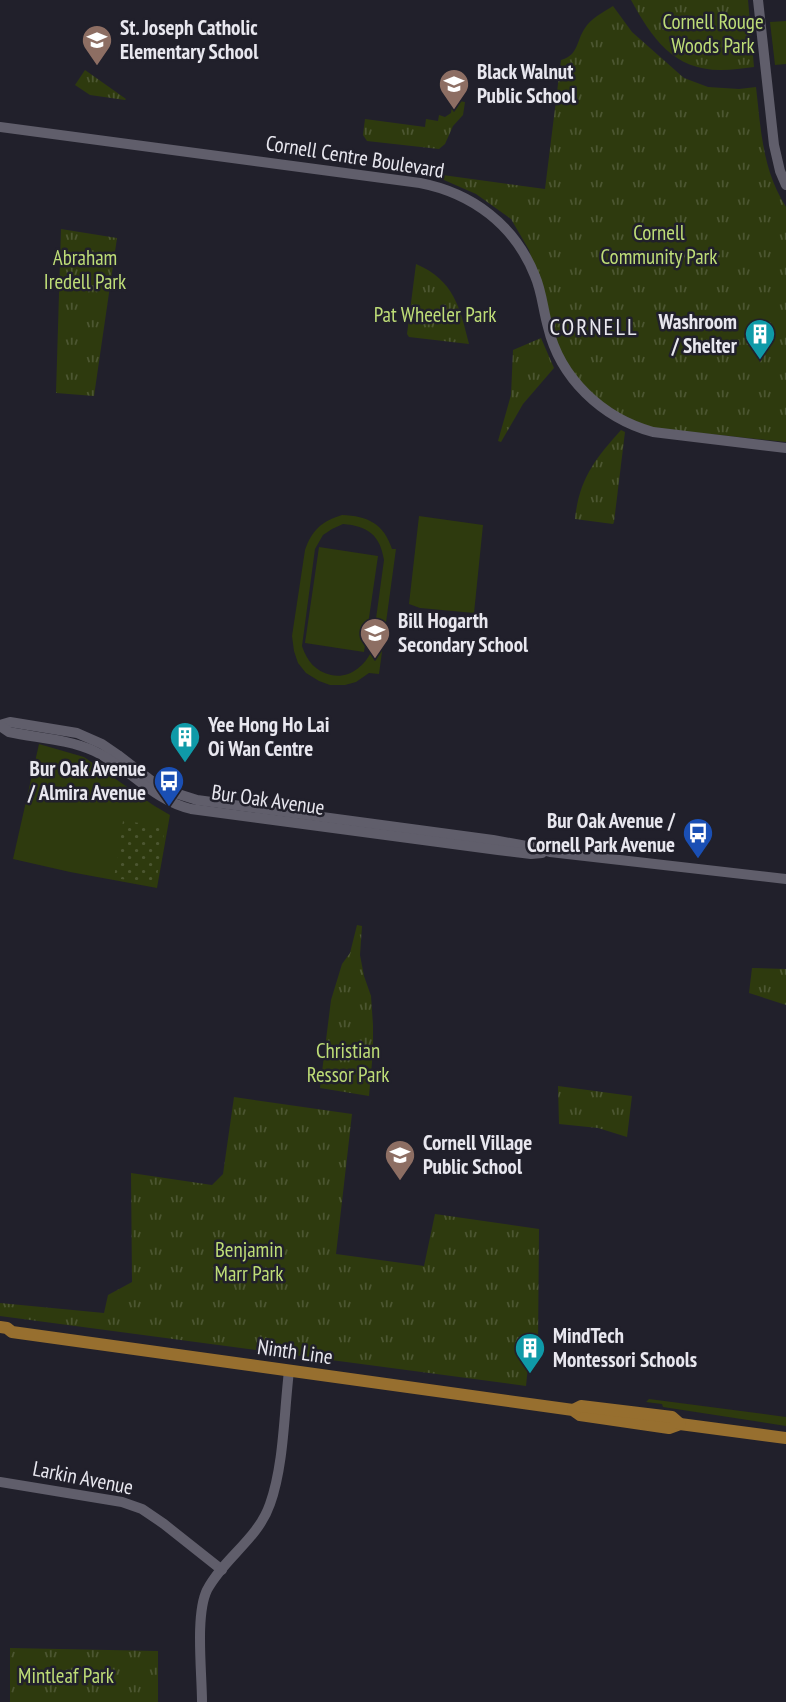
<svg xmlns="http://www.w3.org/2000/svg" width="786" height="1702" viewBox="0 0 786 1702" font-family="'PT Sans Narrow',sans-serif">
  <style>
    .grass { fill: #2e3a0e; fill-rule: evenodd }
    .park { fill: url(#park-tufts) }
    .garden { fill: url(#garden-dots) }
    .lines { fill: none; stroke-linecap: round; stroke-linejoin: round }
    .minor { stroke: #605e6b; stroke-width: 10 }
    .major { stroke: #976f2f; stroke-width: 12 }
    .labels { text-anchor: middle; stroke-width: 5; stroke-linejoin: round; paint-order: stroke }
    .park-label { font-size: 21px; fill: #bedd77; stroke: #21202b }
    .poi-label { font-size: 21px; font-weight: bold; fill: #e8e7ef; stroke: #21202b; text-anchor: start }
    .street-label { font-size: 21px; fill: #e8e7ef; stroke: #21202b }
    .neighbourhood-label { font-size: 23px; letter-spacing: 2px; fill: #e8e7ef; stroke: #21202b }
  </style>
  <defs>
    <pattern id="park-tufts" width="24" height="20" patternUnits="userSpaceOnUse" patternTransform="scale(1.75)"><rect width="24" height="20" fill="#2e3a0e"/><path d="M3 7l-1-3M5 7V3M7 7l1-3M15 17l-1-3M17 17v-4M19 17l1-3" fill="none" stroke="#4c5631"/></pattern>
    <pattern id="garden-dots" width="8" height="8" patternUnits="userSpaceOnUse" patternTransform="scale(1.75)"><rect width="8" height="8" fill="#2e3a0e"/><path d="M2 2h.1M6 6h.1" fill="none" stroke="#4c5631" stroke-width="1.8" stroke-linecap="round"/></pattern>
  </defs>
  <rect width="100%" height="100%" fill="#21202b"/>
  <g class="grass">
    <path d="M786,21V64L775,65L770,22Z"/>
    <path d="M342,515C368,516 384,524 392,549H396L379,674L369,673L356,682L345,685H330L319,681L306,673L298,663L294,651L292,636L305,550C312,530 322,521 342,515ZM343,524C368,526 380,535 384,560C381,582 378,604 375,626C374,634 374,644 371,652C364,667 348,679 331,675C315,671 307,661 302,646L315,549L323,535L332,529Z"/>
    <path d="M419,516L483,525L474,613L420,608L409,604Z"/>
    <path d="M319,547L378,556L364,652L305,643Z"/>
    <path d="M39,744L84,757L153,805L170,815L157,888L70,872L13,859Z"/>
    <path d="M649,1399L786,1417V1426L663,1407L662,1404L646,1402Z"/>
  </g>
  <g class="park">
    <path d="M631,0H748L754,67C743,68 732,70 721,70C673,70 652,38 631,0Z"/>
    <path d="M613,6L632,32L684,78L708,87L739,89L756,87C761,130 762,169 786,207V442L653,428L630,419L610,409L591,395L572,373L560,353L529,250L511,219L476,194L428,173L545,189L561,60C579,55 576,41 585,28C591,18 604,12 613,6Z"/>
    <path d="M85,70L126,99L125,100L90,95L75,85Z"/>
    <path d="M453,100L465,102L463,115L453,126L445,144L439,149L367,141L363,135L365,119L425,127L426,119L438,121L439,115L445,117L451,113Z"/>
    <path d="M61,229L117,238L94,396L56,393Z"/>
    <path d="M416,264C454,280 460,308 469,344L409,337L407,334Z"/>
    <path d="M541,338L554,368L523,404L501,442L498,441L511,395L513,350Z"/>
    <path d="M621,430L625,432L614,522L613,524L575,519C579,479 595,459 621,430Z"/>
    <path d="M357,925L362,926L360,955L364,976L371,996L373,1025V1051L369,1096L320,1088L331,1000L342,964L350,953Z"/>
    <path d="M752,968L786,969V1005L749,993Z"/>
    <path d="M558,1086L632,1096L627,1137L598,1128L559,1124Z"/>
    <path d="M234,1097L352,1114L336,1254L424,1266L435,1214L539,1229L538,1347L528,1366L526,1386L0,1316V1303L104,1313L108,1295L132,1282L131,1173L212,1185L223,1174Z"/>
    <path d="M10,1648L158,1651V1702H10Z"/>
  </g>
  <path class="garden" d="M123,821L165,826L156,884L114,878Z"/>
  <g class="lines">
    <g class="minor">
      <path d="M758,0L774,145L780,171L786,185"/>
      <path d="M0,127L420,183C472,193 515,225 535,276C542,292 543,310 548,327C560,378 602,418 653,432L786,448"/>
      <path d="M0,725L10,722L77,733L102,744L118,755L153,782L175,793L197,800L493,840L532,847L550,852L786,879"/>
      <path d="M0,726L9,732C37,738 67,739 94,751C129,767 152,800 191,809L498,850L531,854L542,853"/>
      <path d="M0,1482L122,1502L142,1509L164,1524L222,1570"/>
      <path d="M202,1702C202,1673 195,1615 207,1590C224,1558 258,1539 270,1504C284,1465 284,1412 289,1371"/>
    </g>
    <g class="major">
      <path d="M0,1327L7,1328L12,1332L573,1410L580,1415L669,1428L680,1424L786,1438"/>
      <path d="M573,1410L581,1406L672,1417L680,1424"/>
    </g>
  </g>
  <defs>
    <g id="school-pin" transform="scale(1.575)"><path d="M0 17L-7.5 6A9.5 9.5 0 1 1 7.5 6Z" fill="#8d6e63" stroke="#21202b"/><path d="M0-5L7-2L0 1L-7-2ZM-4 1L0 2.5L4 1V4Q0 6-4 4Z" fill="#fff"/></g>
    <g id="building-pin" transform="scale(1.575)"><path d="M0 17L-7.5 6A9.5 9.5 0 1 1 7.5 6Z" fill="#0f9aa8" stroke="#21202b"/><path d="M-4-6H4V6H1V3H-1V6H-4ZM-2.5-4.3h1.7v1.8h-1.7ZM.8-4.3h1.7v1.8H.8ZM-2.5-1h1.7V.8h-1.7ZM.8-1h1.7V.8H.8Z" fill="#fff"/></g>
    <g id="bus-pin" transform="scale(1.575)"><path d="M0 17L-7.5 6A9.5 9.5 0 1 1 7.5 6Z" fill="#1a4fb4" stroke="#21202b"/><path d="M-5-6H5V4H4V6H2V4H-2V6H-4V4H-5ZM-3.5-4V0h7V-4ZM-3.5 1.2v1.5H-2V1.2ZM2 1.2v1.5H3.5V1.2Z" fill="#fff"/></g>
  </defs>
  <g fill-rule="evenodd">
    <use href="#school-pin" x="97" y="40"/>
    <use href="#school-pin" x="454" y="84"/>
    <use href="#building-pin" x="760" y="334"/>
    <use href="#school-pin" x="375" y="633"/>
    <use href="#building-pin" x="185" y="737"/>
    <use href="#bus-pin" x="169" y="781"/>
    <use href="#bus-pin" x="698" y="833"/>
    <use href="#school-pin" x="400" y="1155"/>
    <use href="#building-pin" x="530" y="1348"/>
  </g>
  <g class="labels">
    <g class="park-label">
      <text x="713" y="29">Cornell Rouge<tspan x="713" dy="24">Woods Park</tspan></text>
      <text x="659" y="240">Cornell<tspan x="659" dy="24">Community Park</tspan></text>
      <text x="85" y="265">Abraham<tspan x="85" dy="24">Iredell Park</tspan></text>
      <text x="435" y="322">Pat Wheeler Park</text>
      <text x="348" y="1058">Christian<tspan x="348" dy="24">Ressor Park</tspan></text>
      <text x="249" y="1257">Benjamin<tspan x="249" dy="24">Marr Park</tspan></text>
      <text x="66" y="1683">Mintleaf Park</text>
    </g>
    <g class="poi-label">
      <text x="120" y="35">St. Joseph Catholic<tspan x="120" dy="24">Elementary School</tspan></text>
      <text x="477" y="79">Black Walnut<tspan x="477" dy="24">Public School</tspan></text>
      <text x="737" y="329" text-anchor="end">Washroom<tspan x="737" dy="24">/ Shelter</tspan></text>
      <text x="398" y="628">Bill Hogarth<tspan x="398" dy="24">Secondary School</tspan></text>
      <text x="208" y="732">Yee Hong Ho Lai<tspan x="208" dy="24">Oi Wan Centre</tspan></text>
      <text x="146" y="776" text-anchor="end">Bur Oak Avenue<tspan x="146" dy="24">/ Almira Avenue</tspan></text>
      <text x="675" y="828" text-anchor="end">Bur Oak Avenue /<tspan x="675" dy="24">Cornell Park Avenue</tspan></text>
      <text x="423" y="1150">Cornell Village<tspan x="423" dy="24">Public School</tspan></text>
      <text x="553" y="1343">MindTech<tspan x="553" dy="24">Montessori Schools</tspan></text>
    </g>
    <g class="street-label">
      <text transform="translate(355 157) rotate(9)" y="7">Cornell Centre Boulevard</text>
      <text transform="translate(268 800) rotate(8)" y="7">Bur Oak Avenue</text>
      <text transform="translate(295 1352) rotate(8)" y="7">Ninth Line</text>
      <text transform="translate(83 1478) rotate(11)" y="7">Larkin Avenue</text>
    </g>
    <g class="neighbourhood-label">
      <text x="594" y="335">CORNELL</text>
    </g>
  </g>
</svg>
